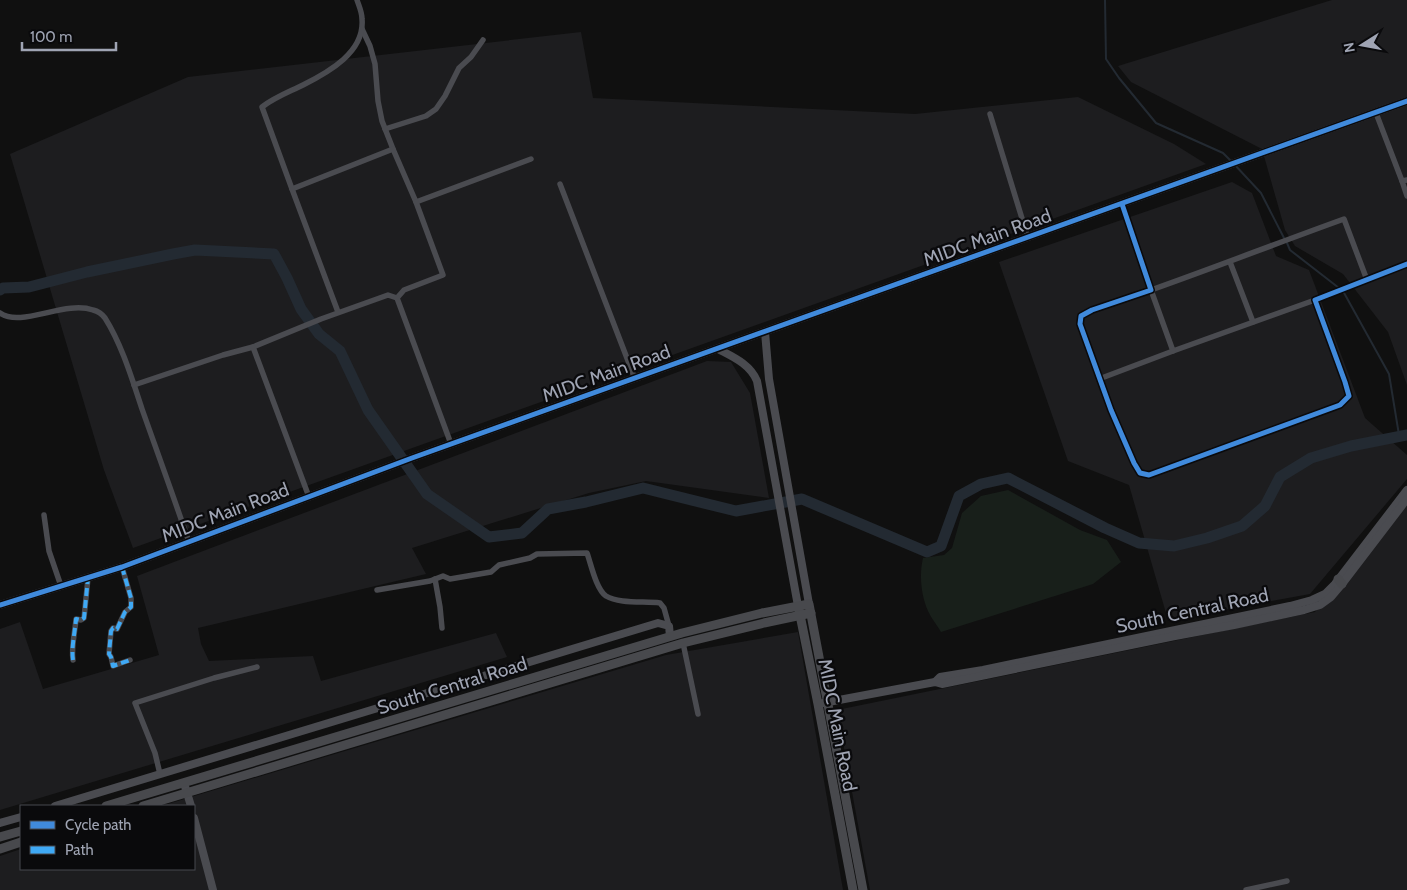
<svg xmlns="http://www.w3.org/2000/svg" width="1407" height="890" viewBox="0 0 1407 890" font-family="Cabin,sans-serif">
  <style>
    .built { fill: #1d1d1f }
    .park { fill: #181f1a }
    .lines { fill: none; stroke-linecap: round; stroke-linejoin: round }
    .stream { stroke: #232a32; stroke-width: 2 }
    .river { stroke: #232a32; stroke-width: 11 }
    .minor { stroke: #4a4b50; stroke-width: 5.5 }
    .tertiary { stroke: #4a4b50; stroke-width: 8 }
    .secondary { stroke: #48494d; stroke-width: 9 }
    .quiet { stroke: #3fa9f5; stroke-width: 4; stroke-dasharray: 8 4; stroke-linecap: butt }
    .cycleway-casing { stroke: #0a0a0c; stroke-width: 8 }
    .cycleway { stroke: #408adc; stroke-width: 5 }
    .labels { text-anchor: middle; stroke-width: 4.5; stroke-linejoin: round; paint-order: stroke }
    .street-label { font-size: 19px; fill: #9fa4b3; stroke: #0a0a0c }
  </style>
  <rect width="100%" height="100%" fill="#101010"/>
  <g class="built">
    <path d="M1332,0H1407V385L1388,332L1343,274L1295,246L1285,230L1262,149L1131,82L1118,66Z"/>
    <path d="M581,32L593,98L915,114L1078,97L1174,144L1206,164L133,548L104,470L10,154L188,77Z"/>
    <path d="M1232,182L1252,193L1276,256L1309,270L1365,418L1407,455V479L1310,594L1168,620L1129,485L1068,461L999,262Z"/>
    <path d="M707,361L731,362L750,393L769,498L646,481L589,493L412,548L426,574L198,628L201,644L209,661L313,656L321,681L496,633L507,657L0,810V629L20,622L43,689L159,655L137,576Z"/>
    <path d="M1407,500V890H870L837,710L1315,612Z"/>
    <path d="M798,632L843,890H0V856L21,849V869H194V806H161L666,655Z"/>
  </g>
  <path class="park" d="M1008,490L1080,530L1107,540L1121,562L1093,584L941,632C937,625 931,618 928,611C921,595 919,575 923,558L944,555L952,548L962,513L981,496Z"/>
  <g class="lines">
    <g class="stream">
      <path d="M1105,0L1106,59L1119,78L1156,123L1223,153L1231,161"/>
      <path d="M1234,164L1261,193L1284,238"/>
      <path d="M1287,243L1290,250L1339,288"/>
      <path d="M1343,291L1389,374L1399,435"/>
    </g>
    <path class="river" d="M0,290L3,288L29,287L87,272L173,254L195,250L274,254L287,278L301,309L319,334L340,351L368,410L427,494L489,537L522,533L548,509L586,502L643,488L736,511L802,499L927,552L941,546L959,496L981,484L1008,478L1105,528L1139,543L1174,546L1207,538L1242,526L1265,506L1280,477L1311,458L1351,446L1407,435"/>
    <g class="minor">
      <path d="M362,29L370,46L375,64L378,101L382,121L393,149"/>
      <path d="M1376,113L1402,181"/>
      <path d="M990,114L1028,238"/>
      <path d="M385,129L426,116L436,109L445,96L459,68L471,57L483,40"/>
      <path d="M1407,180L1402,181L1407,196"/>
      <path d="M560,184L635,379"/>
      <path d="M292,189L393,149L416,202L531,159"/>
      <path d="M1122,204L1151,290L1092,310L1081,316L1080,324L1111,410L1134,463L1140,473L1149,475L1340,405L1349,396L1345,382L1315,300L1407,264"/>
      <path d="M1230,262L1253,322"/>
      <path d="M397,298L404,290L443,275L416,202"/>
      <path d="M1315,300L1173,351L1151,290C1216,267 1280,242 1344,219L1367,280"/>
      <path d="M338,312L292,189L262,107C275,97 289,92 303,85C329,72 365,52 362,19C362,12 359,6 357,0"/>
      <path d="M0,313C21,328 65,300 93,310C97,311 102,314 105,318C122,345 132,379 142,409C158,454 174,498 189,542"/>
      <path d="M253,347L321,319L388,295L397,298L451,444"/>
      <path d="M1099,379L1173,351"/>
      <path d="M134,385L223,355L253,347L309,497"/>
      <path d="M44,515L49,551L61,586"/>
      <path d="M122,567L131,598V607L125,612L117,629L113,628L111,631L109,654L111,657L113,666L130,660"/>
      <path d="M435,579L440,607L442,628"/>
      <path d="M377,590L430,581L443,576L450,579L491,572L499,565L530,558L537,554L587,553C591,564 596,589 606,596C619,604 644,601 660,603L664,608L669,626"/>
      <path d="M683,643L698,714"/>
      <path d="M73,660C71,648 75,632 76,619L81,620L84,618L88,578"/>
      <path d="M160,774L155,753L135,703L214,678L257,667"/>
      <path d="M1246,890L1287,881"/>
    </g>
    <g class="tertiary">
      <path d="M765,332L769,379L809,604"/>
      <path d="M718,349C733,357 750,364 757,381L798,606"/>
      <path d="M0,605L122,567L412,458L1407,101"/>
      <path d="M935,682L940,677L983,670L1290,606L1312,600L1325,594L1335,584L1407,490"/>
      <path d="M823,703L935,682L942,684L1175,636L1234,625L1304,610L1320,605L1331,597L1342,584L1407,499"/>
      <path d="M184,783L191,806"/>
      <path d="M55,806L658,623L669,626L670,636"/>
      <path d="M194,818L213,890"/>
      <path d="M0,823L21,817"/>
    </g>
    <g class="secondary">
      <path d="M1338,579L1342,584"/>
      <path d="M799,610L818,704L853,890"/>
      <path d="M106,806L682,633L762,613L809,604L863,890"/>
      <path d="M143,806L683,643L764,623L811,613"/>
      <path d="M0,837L21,831"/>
      <path d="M0,849L21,842"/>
    </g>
    <g class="quiet">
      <path d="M122,567L131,598V607L125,612L117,629L113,628L111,631L109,654L111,657L113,666L130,660"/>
      <path d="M73,660C71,648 75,632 76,619L81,620L84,618L88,578"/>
    </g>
    <g class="cycleway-casing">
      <g id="cycleway">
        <path d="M1122,204L1151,290L1092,310L1081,316L1080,324L1111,410L1134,463L1140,473L1149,475L1340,405L1349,396L1345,382L1315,300L1407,264"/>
        <path d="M0,605L122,567L412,458L1407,101"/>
      </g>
    </g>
    <use href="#cycleway" class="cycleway"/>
  </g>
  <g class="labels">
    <g class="street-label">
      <text transform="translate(987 237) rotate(-20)" y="7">MIDC Main Road</text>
      <text transform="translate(606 373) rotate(-20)" y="7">MIDC Main Road</text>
      <text transform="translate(225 512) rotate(-21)" y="7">MIDC Main Road</text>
      <text transform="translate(1192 610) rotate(-12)" y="7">South Central Road</text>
      <text transform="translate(452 685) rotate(-17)" y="7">South Central Road</text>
      <text transform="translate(838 725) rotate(79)" y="7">MIDC Main Road</text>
    </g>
  </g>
  <rect x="20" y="805" width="175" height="65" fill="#0a0a0c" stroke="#46484f"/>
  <rect x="30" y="821" width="25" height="8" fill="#408adc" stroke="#46484f"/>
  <text x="65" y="830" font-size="15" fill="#9fa4b3">Cycle path</text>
  <rect x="30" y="846" width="25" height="8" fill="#3fa9f5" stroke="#46484f"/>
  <text x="65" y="855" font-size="15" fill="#9fa4b3">Path</text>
  <g transform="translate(1362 45) rotate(259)" stroke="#0a0a0c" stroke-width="4" paint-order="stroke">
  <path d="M0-4L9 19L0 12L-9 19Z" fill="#9fa4b3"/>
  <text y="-8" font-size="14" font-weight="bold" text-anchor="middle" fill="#9fa4b3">N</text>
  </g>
  <path d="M22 42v8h94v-8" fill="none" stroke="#9fa4b3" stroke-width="2.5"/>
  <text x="30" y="42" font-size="15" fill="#9fa4b3" stroke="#0a0a0c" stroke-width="4" paint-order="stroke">100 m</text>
</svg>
